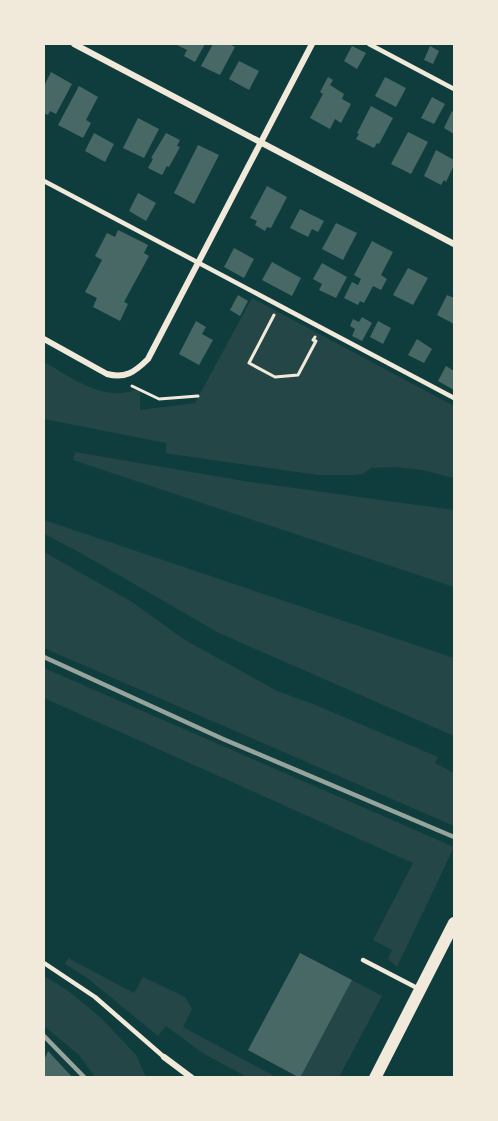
<svg xmlns="http://www.w3.org/2000/svg" width="498" height="1121" viewBox="0 0 498 1121" font-family="Ubuntu,sans-serif">
  <style>
    .green { fill: #244646 }
    .building { fill: #486865 }
    .lines { fill: none; stroke-linecap: round; stroke-linejoin: round }
    .path { stroke: #f1e9da; stroke-width: 3 }
    .service { stroke: #f1e9da; stroke-width: 4.5 }
    .minor { stroke: #f1e9da; stroke-width: 6 }
    .secondary { stroke: #f1e9da; stroke-width: 12 }
    .rail { stroke: #97a49c; stroke-width: 4.5 }
  </style>
  <rect width="100%" height="100%" fill="#0f3d3e"/>
  <g class="green">
    <path d="M252,298L454,406V478L422,470L396,467L371,468L363,474L354,475H318L171,454L166,453V443L44,419V362C74,379 105,404 140,388V410L195,403Z"/>
    <path d="M75,452L244,481L454,510V587L73,460Z"/>
    <path d="M44,520L454,658V736L219,633L77,551L44,534Z"/>
    <path d="M44,552L132,602L185,640L277,691L313,704L438,757L435,763L454,773V826L44,648Z"/>
    <path d="M44,668L454,847L397,967L388,959L392,950L373,940L413,863L44,698Z"/>
    <path d="M68,958L134,993L143,977L185,997L192,1009L183,1027L276,1077H247L204,1054L166,1026L158,1036L86,977L65,964Z"/>
    <path d="M44,976L70,992L101,1018L136,1055L146,1077H95L79,1055L44,1026Z"/>
    <path d="M352,980L382,996L339,1077L300,1078Z"/>
  </g>
  <g class="building">
    <path d="M178,44H205L195,62L184,56L187,50L177,45Z"/>
    <path d="M213,44H229L235,47L220,75L201,66Z"/>
    <path d="M352,46L366,53L357,69L344,61Z"/>
    <path d="M430,46L439,51L433,64L424,60Z"/>
    <path d="M239,61L259,71L249,90L229,79Z"/>
    <path d="M51,72L72,84L56,114L50,111L48,115L44,113V86Z"/>
    <path d="M328,77L333,80L330,85L344,94L342,99L351,104L341,123L335,119L330,129L310,118L323,94L320,92Z"/>
    <path d="M385,77L406,88L396,107L375,96Z"/>
    <path d="M79,86L98,97L86,120L91,123L83,138L58,125Z"/>
    <path d="M432,97L445,104L434,124L421,118Z"/>
    <path d="M371,106L393,118L379,144L377,143L374,148L356,139L359,134L357,133Z"/>
    <path d="M452,111L454,113V134L444,128Z"/>
    <path d="M138,118L159,129L144,158L123,148Z"/>
    <path d="M408,132L428,142L411,174L391,164Z"/>
    <path d="M94,133L114,144L105,162L85,151Z"/>
    <path d="M166,133L180,140L177,146L180,147L169,167L167,166L162,175L148,168L153,159L151,158Z"/>
    <path d="M198,145L219,155L194,204L174,193Z"/>
    <path d="M436,150L454,160V165L446,182L444,180L441,185L424,176Z"/>
    <path d="M267,186L287,197L271,228L267,227L265,231L255,225L257,221L250,218Z"/>
    <path d="M138,193L156,203L146,221L129,211Z"/>
    <path d="M300,209L324,221L318,232L312,229L308,237L290,228Z"/>
    <path d="M336,223L357,233L343,260L322,249Z"/>
    <path d="M118,230L148,245L144,253L149,256L124,302L128,304L120,321L93,307L97,298L85,292L102,260L95,256L107,233L115,237Z"/>
    <path d="M372,241L393,252L381,275L387,279L381,290L373,286L364,303L360,301L358,305L344,298L352,282L358,285L361,279L354,275Z"/>
    <path d="M234,248L254,259L244,278L224,267Z"/>
    <path d="M272,262L301,278L292,296L262,280Z"/>
    <path d="M322,263L347,277L336,298L319,290L322,284L313,279Z"/>
    <path d="M408,268L428,278L413,305L393,295Z"/>
    <path d="M238,295L248,301L240,316L230,310Z"/>
    <path d="M447,295L454,298V324L437,315Z"/>
    <path d="M362,317L372,323L362,341L352,336L355,329L350,326L353,319L359,322Z"/>
    <path d="M196,321L206,327L202,334L213,340L199,365L179,354Z"/>
    <path d="M378,321L391,328L383,344L370,337Z"/>
    <path d="M417,339L432,349L424,363L408,355Z"/>
    <path d="M446,366L454,371V390L438,381Z"/>
    <path d="M300,953L352,980L300,1078L248,1050Z"/>
    <path d="M48,1051L73,1078H44V1060Z"/>
  </g>
  <g class="lines">
    <g class="path">
      <path d="M274,315L249,363L275,377L298,375L316,341L313,340L315,337"/>
      <path d="M132,386L159,399L198,396"/>
    </g>
    <g class="service">
      <path d="M369,44L454,89"/>
      <path d="M44,181L454,398"/>
      <path d="M363,960L419,989"/>
      <path d="M44,963L95,997L164,1057"/>
    </g>
    <g class="minor">
      <path d="M74,44L454,244"/>
      <path d="M44,339L107,374C125,379 135,372 148,359L312,44"/>
      <path d="M164,1057L192,1078"/>
    </g>
    <path class="secondary" d="M375,1078L454,923"/>
    <g class="rail">
      <path d="M44,657L223,739L454,837"/>
      <path d="M44,1036L85,1078"/>
    </g>
  </g>
  <rect width="498" height="1121" fill="none" stroke="#f1e9da" stroke-width="90"/>
</svg>
